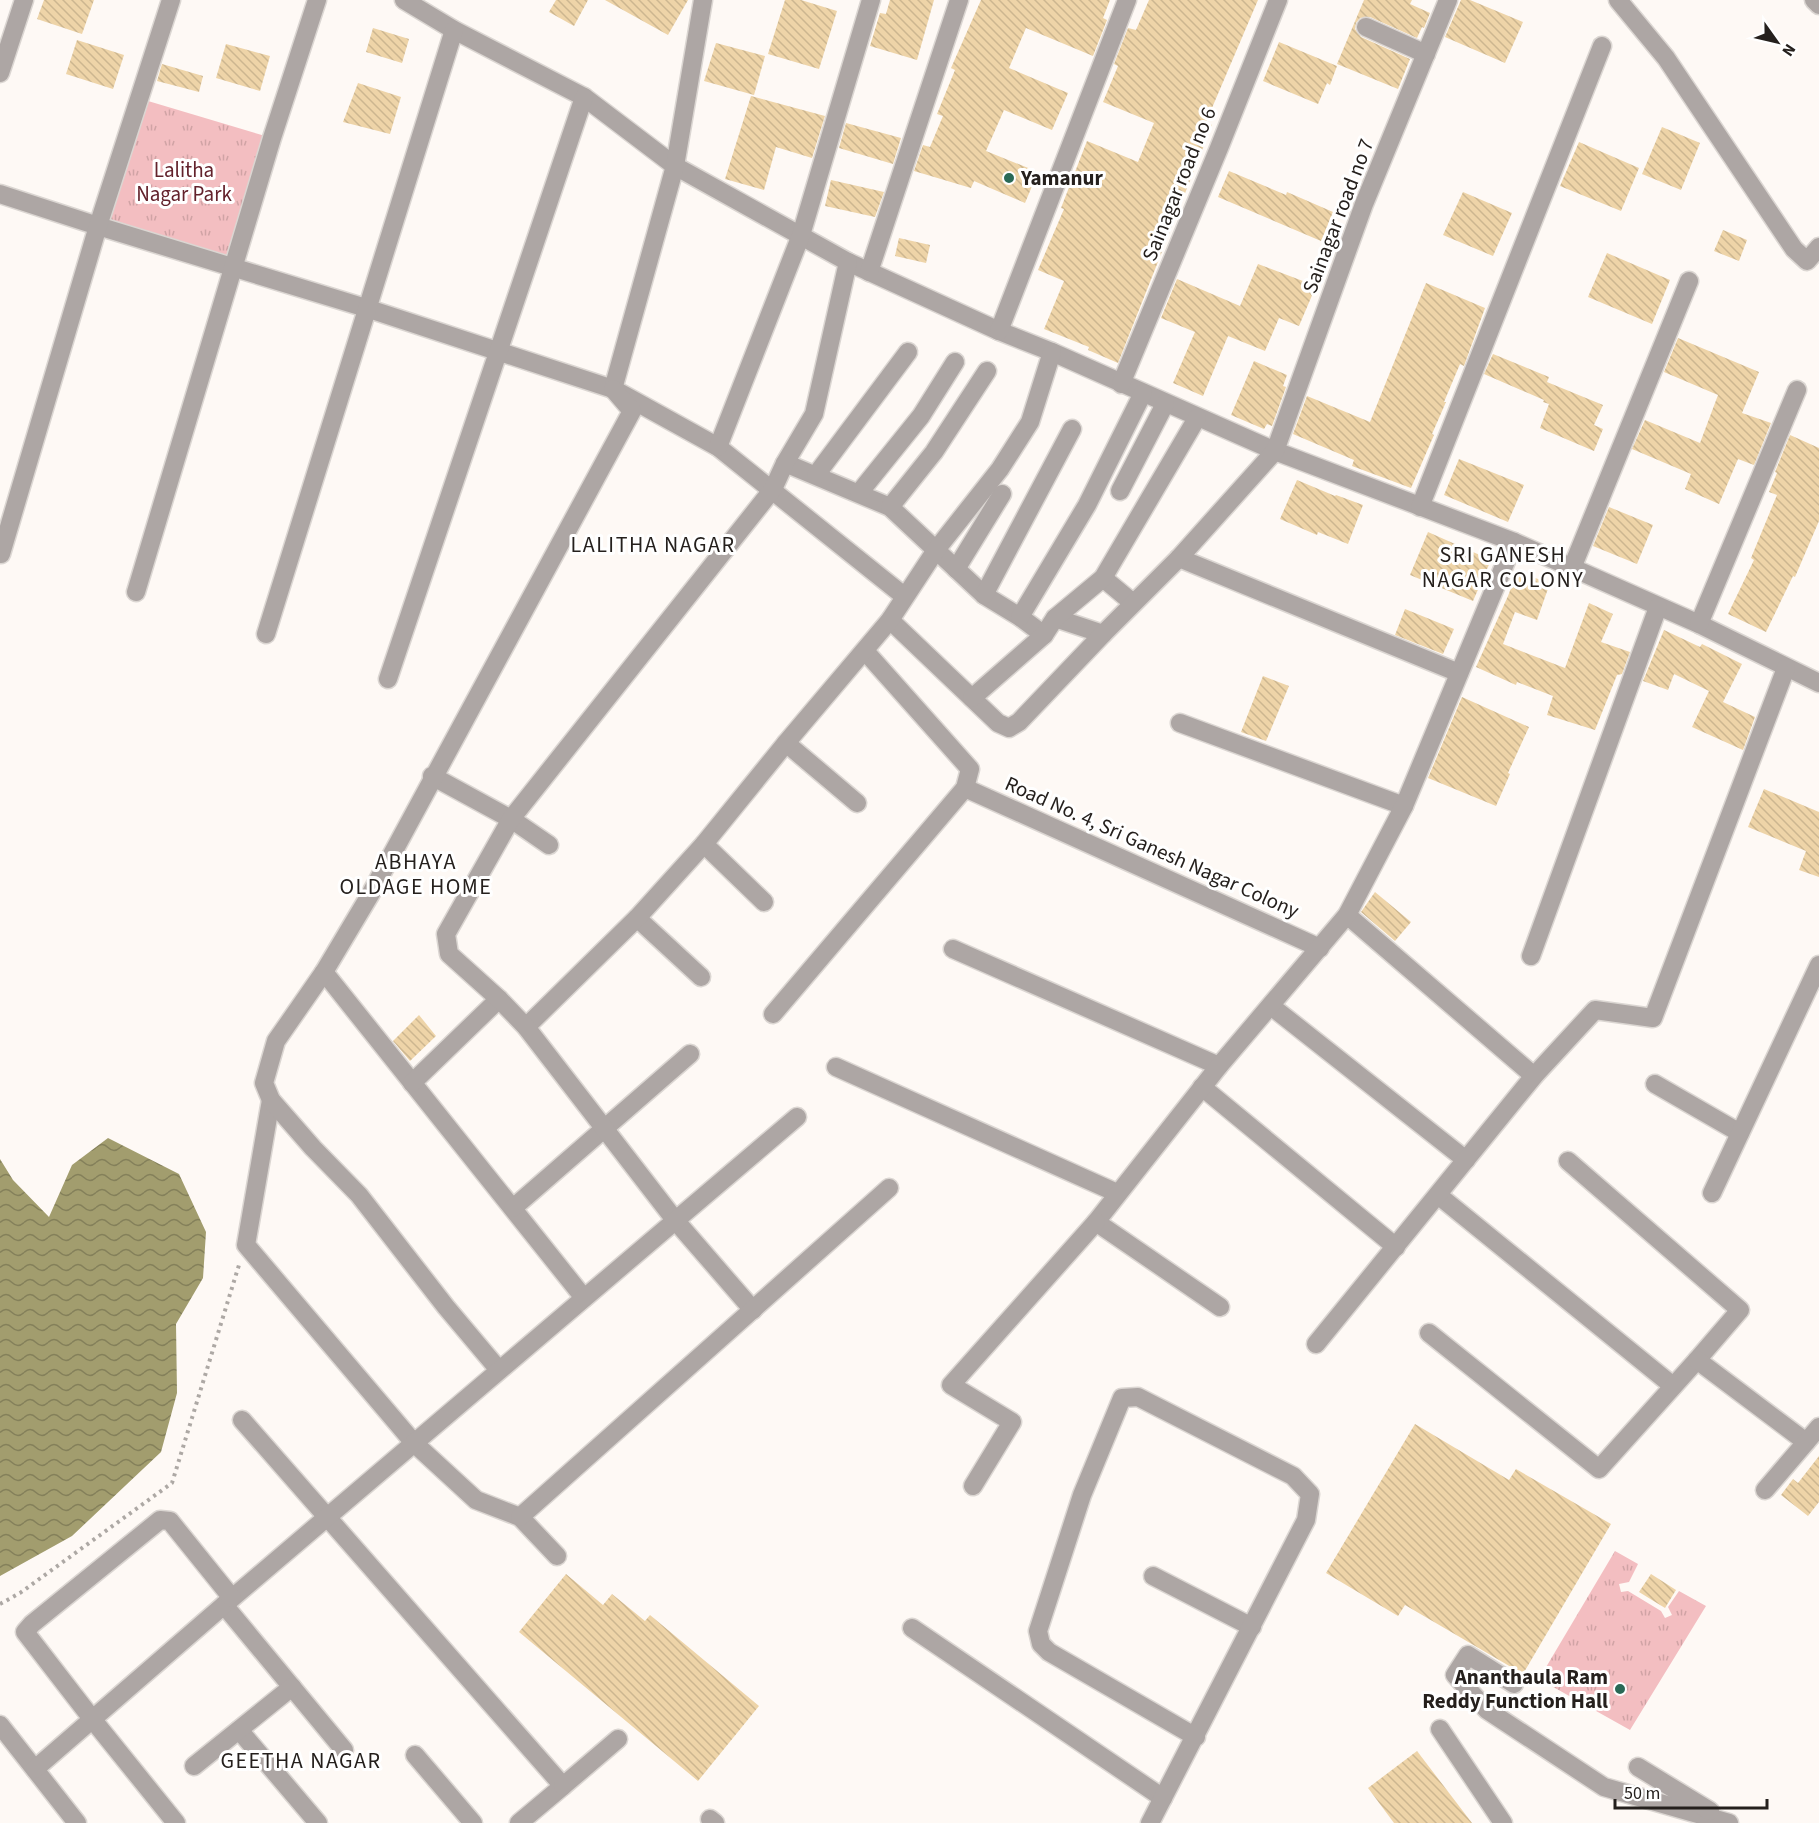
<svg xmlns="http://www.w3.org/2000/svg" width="1819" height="1823" viewBox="0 0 1819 1823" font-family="'Source Sans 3',sans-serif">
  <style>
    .grass { fill: url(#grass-tufts) }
    .water { fill: url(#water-waves) }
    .building { fill: url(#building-back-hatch) }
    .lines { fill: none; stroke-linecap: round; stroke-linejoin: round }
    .minor-casing { stroke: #dbd6d2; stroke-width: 21 }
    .path { stroke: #ada8a4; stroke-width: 4; stroke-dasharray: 3 4.5; stroke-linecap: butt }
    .minor { stroke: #ada6a4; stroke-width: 18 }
    .poi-dot { fill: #2a6956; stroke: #fff; stroke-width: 2 }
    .labels { text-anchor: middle; stroke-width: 6; stroke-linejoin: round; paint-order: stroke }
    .park-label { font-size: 21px; fill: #63222c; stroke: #fff }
    .poi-label { font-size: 21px; font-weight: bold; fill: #25201d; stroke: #fff; text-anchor: start }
    .street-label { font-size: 21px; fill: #25201d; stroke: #fff }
    .neighbourhood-label { font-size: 22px; letter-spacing: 1.5px; fill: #25201d; stroke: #fff }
  </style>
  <defs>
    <pattern id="grass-tufts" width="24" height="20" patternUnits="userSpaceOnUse" patternTransform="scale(1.5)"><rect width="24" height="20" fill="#f3bec1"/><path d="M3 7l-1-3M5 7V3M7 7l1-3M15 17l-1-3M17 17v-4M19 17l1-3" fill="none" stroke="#d0a3a5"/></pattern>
    <pattern id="water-waves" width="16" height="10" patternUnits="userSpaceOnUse" patternTransform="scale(1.5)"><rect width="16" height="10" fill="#a29d6e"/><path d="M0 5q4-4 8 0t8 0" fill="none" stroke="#84805a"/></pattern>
    <pattern id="building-back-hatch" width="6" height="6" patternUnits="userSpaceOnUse" patternTransform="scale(1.5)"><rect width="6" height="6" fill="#eed4a8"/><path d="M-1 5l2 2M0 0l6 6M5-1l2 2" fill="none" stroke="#ccb690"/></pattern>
  </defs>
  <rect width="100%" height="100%" fill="#fef9f5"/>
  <g class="grass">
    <path d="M138,98L272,138L233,268L98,226Z"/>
    <path d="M1615,1551L1638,1564L1629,1582L1619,1584L1621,1592L1628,1591L1661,1611L1665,1618L1672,1615L1668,1607L1679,1591L1706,1606L1630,1730L1539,1679Z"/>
  </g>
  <path class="water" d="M108,1138L179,1174L206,1232L203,1278L176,1324L177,1393L161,1452L72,1536L0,1576V1159L13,1180L49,1217L72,1165Z"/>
  <g class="building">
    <path d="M44,0H94L82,34L37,19Z"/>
    <path d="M556,0H588L574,26L549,12Z"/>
    <path d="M605,0H688L668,35Z"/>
    <path d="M785,0H801L837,11L819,69L768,54Z"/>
    <path d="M890,0H934L917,60L870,46L880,13L886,14Z"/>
    <path d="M981,0H1110L1103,18L1107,20L1093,56L1026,28L1009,68L1068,93L1052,130L1004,110L986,151L1038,172L1025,203L974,181L971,188L914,171L923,145L930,147L943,116L937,114L955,70L951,68Z"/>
    <path d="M1149,0H1258L1206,122L1212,125L1118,363L1088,350L1089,347L1044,329L1064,281L1038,270L1064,209L1061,208L1087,141L1138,162L1154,123L1103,102L1118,66L1114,64L1128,28L1136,30Z"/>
    <path d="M1364,0H1412L1410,4L1430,13L1424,28L1422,27L1417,38L1370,17L1360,18L1356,23L1355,29L1361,37L1410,59L1398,89L1337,64Z"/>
    <path d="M1461,0H1470L1523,22L1505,63L1445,37Z"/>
    <path d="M373,28L409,39L402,63L366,52Z"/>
    <path d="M77,40L124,55L113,89L66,74Z"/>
    <path d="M1279,42L1337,66L1330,85L1327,83L1318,104L1263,81Z"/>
    <path d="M716,43L765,56L754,95L704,81Z"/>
    <path d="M226,44L270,56L260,91L216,78Z"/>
    <path d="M162,64L203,76L199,92L157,81Z"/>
    <path d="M358,83L401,97L390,134L343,122Z"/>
    <path d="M751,96L825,116L812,158L776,147L764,190L725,179Z"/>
    <path d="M846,123L901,138L893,164L839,148Z"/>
    <path d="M1662,127L1700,143L1681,190L1642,174Z"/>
    <path d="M1579,142L1639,168L1621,211L1560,186Z"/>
    <path d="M1229,171L1286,195L1287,192L1333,212L1321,241L1218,197Z"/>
    <path d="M831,180L884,192L875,217L825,206Z"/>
    <path d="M1463,192L1512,213L1493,256L1443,235Z"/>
    <path d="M1723,230L1747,240L1739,261L1714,251Z"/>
    <path d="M899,238L930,245L926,263L895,256Z"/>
    <path d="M1607,253L1670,280L1652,324L1588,297Z"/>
    <path d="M1258,264L1316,286L1299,326L1279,318L1265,351L1228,336L1203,396L1173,383L1195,332L1161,318L1177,279L1240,306Z"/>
    <path d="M1426,283L1485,308L1464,366L1460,364L1444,402H1446L1432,434L1434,435L1411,488L1352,466L1354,460L1293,434L1307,396L1370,422Z"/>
    <path d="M1678,338L1759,372L1742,413L1771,423L1754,465L1738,459L1719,504L1685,489L1691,474L1632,449L1645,420L1700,443L1718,395L1664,372Z"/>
    <path d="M1493,354L1549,377L1547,382L1603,405L1594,425L1603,429L1594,451L1540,428L1549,404L1543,402L1544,400L1484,374Z"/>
    <path d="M1254,361L1287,375L1283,386L1286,387L1272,426L1267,424L1264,429L1231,415Z"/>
    <path d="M1790,435L1819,448V521L1795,577L1793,576L1766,632L1728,614L1754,560L1751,558L1777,495L1769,492L1777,473L1775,472Z"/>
    <path d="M1459,459L1524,485L1508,522L1444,495Z"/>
    <path d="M1297,480L1335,496L1336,495L1363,505L1348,544L1318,532L1317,535L1280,519Z"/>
    <path d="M1609,507L1653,525L1637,564L1593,546Z"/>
    <path d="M1428,532L1491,560L1473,601L1410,575Z"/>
    <path d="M1517,572L1550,583L1537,620L1515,612L1503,644L1565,668L1589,603L1613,614L1601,642L1630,652L1622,674L1617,675L1595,730L1547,715L1553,696L1517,682L1516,685L1476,667L1508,596Z"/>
    <path d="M1405,609L1454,629L1443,654L1395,635Z"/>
    <path d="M1664,630L1700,647L1702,644L1742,664L1723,702L1755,717L1743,750L1692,727L1709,691L1674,674L1668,690L1643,681Z"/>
    <path d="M1263,676L1289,686L1266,741L1241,732Z"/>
    <path d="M1462,697L1529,727L1508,773L1510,774L1496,806L1428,778Z"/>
    <path d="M1764,789L1819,812V877L1799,870L1806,851L1748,827Z"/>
    <path d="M1375,892L1411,922L1395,941L1361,912Z"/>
    <path d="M419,1015L436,1036L410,1061L393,1041Z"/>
    <path d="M1415,1424L1509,1480L1516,1469L1611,1524L1523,1674L1405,1605L1398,1616L1326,1573Z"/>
    <path d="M1819,1456V1502L1808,1516L1781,1495L1793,1479L1798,1483Z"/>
    <path d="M566,1574L603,1605L612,1594L645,1621L650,1615L759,1706L698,1781L519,1632Z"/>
    <path d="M1651,1574L1676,1590L1665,1608L1639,1592Z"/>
    <path d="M1417,1751L1472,1823H1394L1368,1788Z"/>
  </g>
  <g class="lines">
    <g class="minor-casing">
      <g id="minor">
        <path d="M404,0L454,30L584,97L675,166L848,262L999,331L1052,352L1275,451L1514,542L1699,624L1819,683"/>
        <path d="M1618,0L1666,58L1794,249L1807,261L1819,247"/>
        <path d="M1814,0L1819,5"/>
        <path d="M1366,27L1426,54"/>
        <path d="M0,73L24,0"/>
        <path d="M0,194L98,226L366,308L613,389L718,447L904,596"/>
        <path d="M869,272L959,0"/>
        <path d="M999,331L1127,0"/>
        <path d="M1121,384L1219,148L1278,0"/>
        <path d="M613,389L675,166L703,0"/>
        <path d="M718,447L801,235L871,0"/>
        <path d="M785,463L890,507L984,595L1020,617L1044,635"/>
        <path d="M816,475L908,352"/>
        <path d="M1120,491L1165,404"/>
        <path d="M859,493L921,416L955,362"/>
        <path d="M890,507L934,452L987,371"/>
        <path d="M1420,507L1602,46"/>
        <path d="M1,554L98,226L171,0"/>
        <path d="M1179,558L1459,673"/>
        <path d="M1572,568L1689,281"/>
        <path d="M956,569L1002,494"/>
        <path d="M1103,578L1133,603"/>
        <path d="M136,592L272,138L317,0"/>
        <path d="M984,595L1072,429"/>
        <path d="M1020,617L1087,505L1143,393"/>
        <path d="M1055,618L1103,634"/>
        <path d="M890,620L998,723L1009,728L1019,722L1103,634L1179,558L1275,451L1364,204L1448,0"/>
        <path d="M1699,624L1797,390"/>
        <path d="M266,634L454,30"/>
        <path d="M388,679L584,97"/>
        <path d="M972,698L1044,635L1055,618L1103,578L1197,418"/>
        <path d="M1180,723L1404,806"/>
        <path d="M786,743L857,803"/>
        <path d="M432,776L511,819L549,845"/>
        <path d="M965,788L1320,948"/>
        <path d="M704,844L764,902"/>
        <path d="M1347,915L1534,1076"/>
        <path d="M637,918L701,977"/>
        <path d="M953,949L1219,1066"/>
        <path d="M1531,956L1658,607"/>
        <path d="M324,972L584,1298"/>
        <path d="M1271,1006L1466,1160"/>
        <path d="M773,1014L965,788L970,769L865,651"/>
        <path d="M526,1027L637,918L704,844L786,743L890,620L936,550L1000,469L1030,422L1052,352"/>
        <path d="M836,1067L1117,1193"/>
        <path d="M412,1083L499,999"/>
        <path d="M1655,1084L1740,1133"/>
        <path d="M1202,1087L1396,1247"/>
        <path d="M271,1100L246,1245L414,1443L476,1500L520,1517L557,1556"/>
        <path d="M1712,1193L1819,965"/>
        <path d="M1438,1195L1673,1386"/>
        <path d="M513,1208L690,1054"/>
        <path d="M1220,1307L1096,1222L1219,1066L1347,915L1404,806L1514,542"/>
        <path d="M753,1310L675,1220L526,1027L499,999L449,954L446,934L511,819L773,489L785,463L814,414L848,262"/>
        <path d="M1429,1333L1599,1469L1697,1360L1740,1310L1568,1161"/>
        <path d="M1316,1344L1534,1076L1595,1010L1653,1018L1786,668"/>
        <path d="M1697,1360L1806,1442"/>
        <path d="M499,1370L446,1307L359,1195L313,1148L271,1100L264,1083L276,1041L324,972L370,895L632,411L613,389"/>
        <path d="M242,1420L563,1786L519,1823"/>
        <path d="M973,1486L1012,1422L951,1385L1096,1222"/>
        <path d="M1765,1490L1819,1427"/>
        <path d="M520,1517L889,1188"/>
        <path d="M1153,1576L1252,1627"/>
        <path d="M224,1605L344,1750"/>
        <path d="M912,1628L1163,1798"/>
        <path d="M1514,1684L1468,1655L1455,1675L1487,1710L1604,1787L1729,1823"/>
        <path d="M0,1725L77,1823"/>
        <path d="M1440,1729L1503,1823"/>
        <path d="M239,1730L318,1823"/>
        <path d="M415,1755L473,1823"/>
        <path d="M194,1766L292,1687"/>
        <path d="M1638,1767L1710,1811"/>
        <path d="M35,1769L224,1605L797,1117"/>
        <path d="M563,1786L618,1739"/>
        <path d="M710,1819L715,1823"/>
        <path d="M176,1823L93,1720L25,1632L32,1624L160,1520L170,1521L232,1598"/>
        <path d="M1150,1823L1306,1520L1310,1494L1293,1476L1138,1397L1122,1398L1082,1495L1038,1631L1041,1644L1049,1652L1196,1737"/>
      </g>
    </g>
    <path class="path" d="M0,1604L20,1593L172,1483L239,1265"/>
    <use href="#minor" class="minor"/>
  </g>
  <g class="poi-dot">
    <circle cx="1009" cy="178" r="6"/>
    <circle cx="1620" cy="1689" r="6"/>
  </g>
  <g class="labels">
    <g class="park-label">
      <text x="184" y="177">Lalitha<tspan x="184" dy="24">Nagar Park</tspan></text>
    </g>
    <g class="poi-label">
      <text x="1021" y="185">Yamanur</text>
      <text x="1608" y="1684" text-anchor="end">Ananthaula Ram<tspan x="1608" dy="24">Reddy Function Hall</tspan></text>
    </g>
    <g class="street-label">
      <text transform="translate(1179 184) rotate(-68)" y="7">Sainagar road no 6</text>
      <text transform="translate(1338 216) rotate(-69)" y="7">Sainagar road no 7</text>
      <text transform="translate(1152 847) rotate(24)" y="7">Road No. 4, Sri Ganesh Nagar Colony</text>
    </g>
    <g class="neighbourhood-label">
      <text x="653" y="552">LALITHA NAGAR</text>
      <text x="1503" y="562">SRI GANESH<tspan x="1503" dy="25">NAGAR COLONY</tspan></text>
      <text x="416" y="869">ABHAYA<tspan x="416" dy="25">OLDAGE HOME</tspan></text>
      <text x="301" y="1768">GEETHA NAGAR</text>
    </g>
  </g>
  <g transform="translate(1777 42) rotate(124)" stroke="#ffffff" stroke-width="4.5" paint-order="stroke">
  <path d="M0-4.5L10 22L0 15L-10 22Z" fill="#25201d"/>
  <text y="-9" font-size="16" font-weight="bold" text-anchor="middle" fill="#25201d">N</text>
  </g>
  <path d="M1615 1799v9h152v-9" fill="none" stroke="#25201d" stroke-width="3"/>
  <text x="1624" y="1799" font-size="18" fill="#25201d" stroke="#ffffff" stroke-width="4.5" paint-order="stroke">50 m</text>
</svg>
